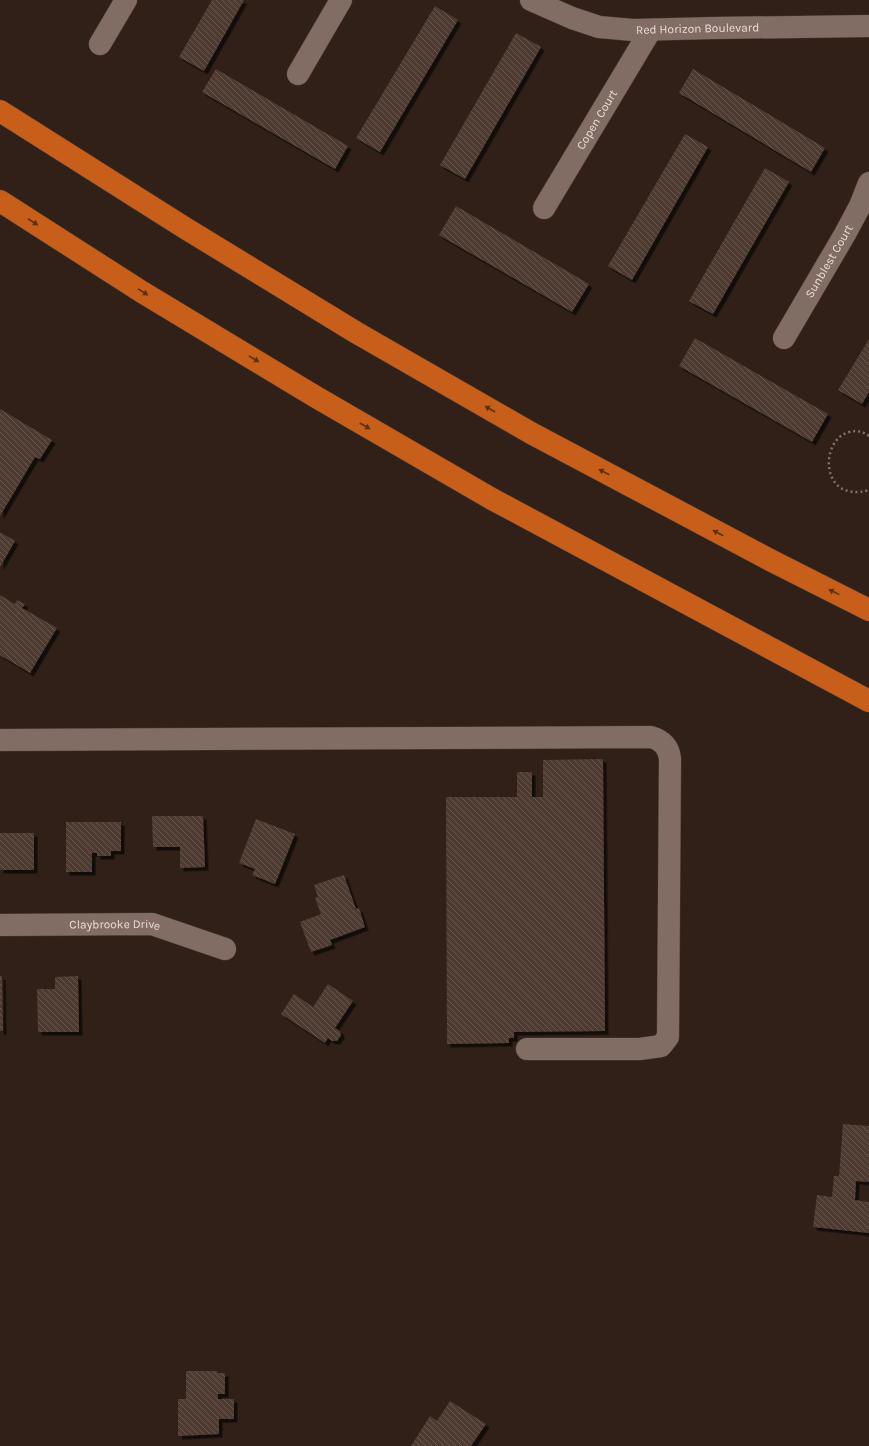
<svg xmlns="http://www.w3.org/2000/svg" width="869" height="1446" viewBox="0 0 869 1446" font-family="Karla,sans-serif">
  <style>
    .building { fill: url(#building-back-hatch); filter: url(#shadow) }
    .lines { fill: none; stroke-linecap: round; stroke-linejoin: round }
    .minor-casing { stroke: #4a3c37; stroke-width: 23 }
    .highway-casing { stroke: #4a3c37; stroke-width: 23 }
    .path { stroke: #80726c; stroke-width: 2.5; stroke-dasharray: 2 3; stroke-linecap: butt }
    .minor { stroke: #816d64; stroke-width: 22 }
    .highway { stroke: #c75e19; stroke-width: 22 }
    .oneway { fill: #5e3012 }
    .labels { text-anchor: middle; stroke-width: 4; stroke-linejoin: round; paint-order: stroke }
    .street-label { font-size: 12px; fill: #eaded9; stroke: #26170f }
  </style>
  <defs>
    <pattern id="building-back-hatch" width="6" height="6" patternUnits="userSpaceOnUse"><rect width="6" height="6" fill="#4d3b32"/><path d="M-1 5l2 2M0 0l6 6M5-1l2 2" fill="none" stroke="#67574f"/></pattern>
    <filter id="shadow"><feDropShadow dx="3.5" dy="3.5" stdDeviation="0" flood-color="#0009"/></filter>
  </defs>
  <rect width="100%" height="100%" fill="#302018"/>
  <g class="building">
    <path d="M212,0H244L204,71L179,57Z"/>
    <path d="M435,6L458,20L380,152L356,138Z"/>
    <path d="M516,33L541,47L465,179L440,165Z"/>
    <path d="M216,69L348,146L335,169L202,92Z"/>
    <path d="M693,69L825,148L811,172L679,93Z"/>
    <path d="M685,134L708,147L632,280L608,266Z"/>
    <path d="M765,168L789,182L713,314L689,301Z"/>
    <path d="M456,206L589,284L572,312L439,235Z"/>
    <path d="M695,338L828,414L812,442L679,366Z"/>
    <path d="M869,339V392L862,404L838,390Z"/>
    <path d="M0,409L52,440L40,459L35,457L0,516Z"/>
    <path d="M0,532L15,541L0,567Z"/>
    <path d="M0,595L15,604L17,600L25,604L22,608L57,628L30,673L0,655Z"/>
    <path d="M603,759L605,1031L514,1032V1038H509V1043L447,1044L446,797H517V772H532V797H543V760Z"/>
    <path d="M152,816H203L205,867L180,868V847H153Z"/>
    <path d="M256,819L295,834L275,884L252,875L255,869L239,863Z"/>
    <path d="M66,822H121V851H111V856H97V853H92V872H66Z"/>
    <rect x="0" y="833" width="34" height="37"/>
    <path d="M344,875L356,909L359,908L365,927L330,940L332,945L311,952L300,922L321,914L315,898L318,897L314,885Z"/>
    <path d="M0,976H2L3,1031H0Z"/>
    <path d="M78,976L79,1032H38L37,989H55V977Z"/>
    <path d="M328,984L353,1001L335,1028L340,1031L341,1035L337,1041H332L328,1038L325,1043L281,1014L294,994L313,1007Z"/>
    <path d="M843,1124L869,1126V1182L856,1181L855,1200L869,1202V1233L813,1227L817,1195L832,1197L834,1176H839Z"/>
    <path d="M186,1371H217V1373H225V1394H218V1399H234V1419H219V1434L178,1436V1399H186Z"/>
    <path d="M450,1401L486,1424L471,1446H411L430,1416L437,1421Z"/>
  </g>
  <g class="lines">
    <g class="minor-casing">
      <g id="minor">
        <path id="s1" d="M531,0L572,18L599,27L633,30L714,28L869,26"/>
        <path d="M100,44L126,0"/>
        <path d="M298,74L341,0"/>
        <path id="s2" d="M544,208L650,31"/>
        <path id="s3" d="M784,338L845,234L860,206L869,183"/>
        <path d="M0,740L651,737C662,740 669,747 670,759L668,1037L661,1046L640,1049H527"/>
        <path id="s4" d="M0,925L152,924L225,949"/>
      </g>
    </g>
    <g class="highway-casing">
      <g id="highway">
        <path d="M0,111L185,228L357,333L531,433L772,561L869,610"/>
        <path d="M0,201L142,292L316,397L492,499L869,701"/>
      </g>
    </g>
    <path class="path" d="M869,436C862,431 857,430 849,432C819,440 820,504 869,490"/>
    <use href="#minor" class="minor"/>
    <use href="#highway" class="highway"/>
  </g>
  <defs><path id="oneway-solid" d="M-6-.8H1V-3.2L6.5 0L1 3.2V.8H-6Z"/></defs>
  <g class="oneway">
    <use href="#oneway-solid" transform="translate(33 222) rotate(33)"/>
    <use href="#oneway-solid" transform="translate(143 292) rotate(32)"/>
    <use href="#oneway-solid" transform="translate(254 359) rotate(31)"/>
    <use href="#oneway-solid" transform="translate(490 409) rotate(-150)"/>
    <use href="#oneway-solid" transform="translate(365 426) rotate(30)"/>
    <use href="#oneway-solid" transform="translate(604 472) rotate(-152)"/>
    <use href="#oneway-solid" transform="translate(718 533) rotate(-152)"/>
    <use href="#oneway-solid" transform="translate(834 592) rotate(-154)"/>
  </g>
  <g class="labels">
    <g class="street-label">
      <text dy="4" stroke="none"><textPath href="#s1" startOffset="172">Red Horizon Boulevard</textPath></text>
      <text dy="4" stroke="none"><textPath href="#s2" startOffset="103">Copen Court</textPath></text>
      <text dy="4" stroke="none"><textPath href="#s3" startOffset="89">Sunblest Court</textPath></text>
      <text dy="4" stroke="none"><textPath href="#s4" startOffset="115">Claybrooke Drive</textPath></text>
    </g>
  </g>
</svg>
